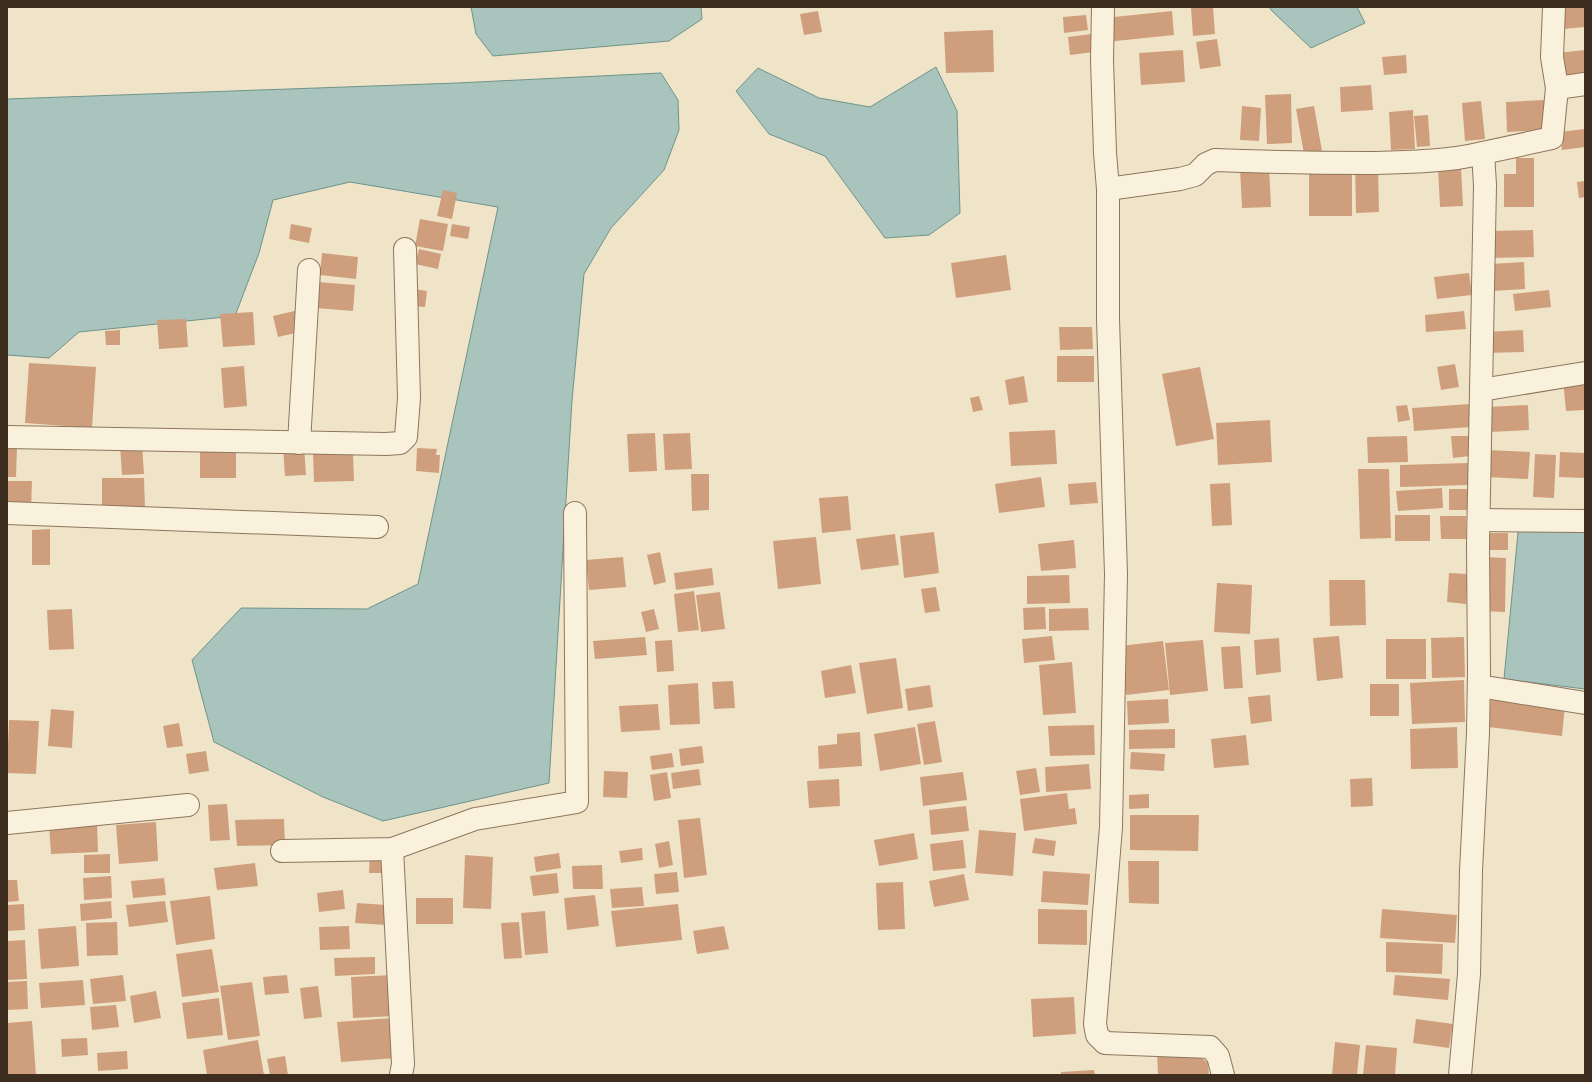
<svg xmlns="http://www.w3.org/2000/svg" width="1592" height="1082" viewBox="0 0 1592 1082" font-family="'Source Serif 4',serif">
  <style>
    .water { fill: #a9c4bc; stroke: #6f938a }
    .building { fill: #cf9f7d }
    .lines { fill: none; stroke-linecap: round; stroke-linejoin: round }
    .street-casing { stroke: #8d765c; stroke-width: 24 }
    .street { stroke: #faf1dc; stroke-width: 22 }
  </style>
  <rect width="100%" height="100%" fill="#f0e4c8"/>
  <g class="water">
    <path d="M471,7H701L702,19L669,41L493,56L476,34Z"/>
    <path d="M1269,7H1357L1365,23L1311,48L1272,11Z"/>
    <path d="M936,67L957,111L960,213L929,235L885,238L825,156L769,134L736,91L758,68L819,98L870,107Z"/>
    <path d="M661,73L678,100L679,130L664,170L611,228L584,274L572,400L549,783L383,821L323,797L214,742L192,660L241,608L367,609L418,584L498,207L350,182L273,200L259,253L235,316L79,332L49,358L7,355V99L457,83Z"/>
    <path d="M1519,522H1585V689L1504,679Z"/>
  </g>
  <g class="building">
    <path d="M1213,7L1215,34L1193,36L1191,8Z"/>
    <path d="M1561,7H1585V27L1563,29Z"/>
    <path d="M818,11L822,32L804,35L800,14Z"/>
    <path d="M1172,11L1174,35L1106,42L1104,18Z"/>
    <path d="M1086,15L1088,30L1064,33L1063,17Z"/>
    <path d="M993,30L994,72L946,73L944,32Z"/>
    <path d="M1092,34L1094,52L1070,55L1068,37Z"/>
    <path d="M1217,39L1221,66L1200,69L1196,42Z"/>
    <path d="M1183,50L1185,82L1141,85L1139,53Z"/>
    <path d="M1585,50V74L1559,76L1557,53Z"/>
    <path d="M1406,55L1407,73L1384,75L1382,57Z"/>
    <path d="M1371,85L1373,110L1341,112L1340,87Z"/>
    <path d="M1291,94L1292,143L1267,144L1265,95Z"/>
    <path d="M1545,100L1547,130L1507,132L1506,102Z"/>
    <path d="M1481,101L1485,139L1465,141L1462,103Z"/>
    <path d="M1242,106L1261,108L1259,141L1240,140Z"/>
    <path d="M1314,106L1322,151L1304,154L1296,109Z"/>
    <path d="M1413,110L1415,149L1391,150L1389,112Z"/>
    <path d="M1428,115L1430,146L1417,147L1414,116Z"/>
    <path d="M1585,129V147L1562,150L1560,132Z"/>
    <path d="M1516,158H1534V207H1504V174H1516Z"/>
    <rect x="1309" y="164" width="43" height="52"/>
    <path d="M1355,164H1378L1379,212L1356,213Z"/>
    <path d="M1269,166L1271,207L1242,208L1240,168Z"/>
    <path d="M1461,167L1463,206L1440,207L1438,168Z"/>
    <path d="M1585,181V197L1579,198L1577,182Z"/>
    <path d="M443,190L457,193L452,219L437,216Z"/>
    <path d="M420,219L448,224L443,251L415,246Z"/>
    <path d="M291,224L312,228L309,243L289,239Z"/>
    <path d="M452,224L470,227L468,239L450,236Z"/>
    <path d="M1533,230L1534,257L1487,258L1486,231Z"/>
    <path d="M419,249L441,254L438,269L415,264Z"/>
    <path d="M322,253L358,257L356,279L320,275Z"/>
    <path d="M1006,255L1011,290L956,298L951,263Z"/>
    <path d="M1524,262L1525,289L1492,291L1490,264Z"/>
    <path d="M1469,273L1472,295L1437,299L1434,277Z"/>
    <path d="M318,282L355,285L353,311L316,308Z"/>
    <path d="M414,289L427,291L425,307L412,306Z"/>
    <path d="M1549,290L1551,307L1515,311L1513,294Z"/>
    <path d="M299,310L304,331L278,337L273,316Z"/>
    <path d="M1464,311L1466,329L1426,332L1425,315Z"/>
    <path d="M253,312L255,345L223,347L220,314Z"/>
    <path d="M186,319L188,347L159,349L157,320Z"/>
    <path d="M1059,327H1092L1093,349L1060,350Z"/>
    <path d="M120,330V345H106L105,331Z"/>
    <path d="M1523,330L1524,352L1486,353L1485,332Z"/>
    <rect x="1057" y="356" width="37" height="26"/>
    <path d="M29,363L96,367L92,428L25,423Z"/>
    <path d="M1455,364L1459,387L1441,390L1437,367Z"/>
    <path d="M244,366L247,406L224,408L221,368Z"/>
    <path d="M1200,367L1214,439L1176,446L1162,374Z"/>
    <path d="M1024,376L1028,402L1009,405L1005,380Z"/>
    <path d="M1585,377V410L1566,411L1563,380Z"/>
    <path d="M979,396L983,410L973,412L970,398Z"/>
    <path d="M1470,404L1471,427L1414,431L1412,408Z"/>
    <path d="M1407,405L1410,420L1398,422L1396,406Z"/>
    <path d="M1528,405L1529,430L1489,432L1487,407Z"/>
    <path d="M1270,420L1272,462L1218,465L1216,423Z"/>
    <path d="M1055,430L1057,464L1011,466L1009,432Z"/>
    <path d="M655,433L657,471L629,472L627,434Z"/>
    <path d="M690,433L692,469L665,470L663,434Z"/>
    <path d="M1407,436L1408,462L1368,463L1367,437Z"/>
    <path d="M1451,436H1469L1470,456L1453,458Z"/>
    <path d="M142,444L144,474L122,475L120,446Z"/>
    <path d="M304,445L306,475L285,476L283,446Z"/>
    <path d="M7,447H17L16,477H7Z"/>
    <rect x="200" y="448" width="36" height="30"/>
    <path d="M417,448L437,449L436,455H440L439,473L416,471Z"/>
    <path d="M1487,450L1530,452L1528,479L1486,477Z"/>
    <path d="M1560,452L1585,453V478L1559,477Z"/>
    <path d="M353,453L354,481L314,482L313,454Z"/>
    <path d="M1535,454L1556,455L1554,498L1533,497Z"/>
    <path d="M1468,463L1469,485L1400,487V465Z"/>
    <path d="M1358,469H1389L1391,538L1360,539Z"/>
    <path d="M691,474H709V510L692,511Z"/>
    <path d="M1041,477L1045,507L999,513L995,484Z"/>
    <path d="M102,478H144L145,508H102Z"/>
    <path d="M8,481H32L31,510H7Z"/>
    <path d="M1096,482L1098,503L1070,505L1068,484Z"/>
    <path d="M1230,483L1232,525L1212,526L1210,484Z"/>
    <path d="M1442,488L1443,508L1398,511L1396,491Z"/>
    <rect x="1449" y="489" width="18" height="21"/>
    <path d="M848,496L851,530L822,533L819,498Z"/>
    <rect x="1395" y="515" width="35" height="26"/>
    <path d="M1440,516H1466V539H1441Z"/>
    <path d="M50,529V565H32V530Z"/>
    <path d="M934,532L939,573L904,578L900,536Z"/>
    <path d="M1483,533H1508V550H1484Z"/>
    <path d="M895,534L899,565L861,570L856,539Z"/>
    <path d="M816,537L821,584L778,589L773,541Z"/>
    <path d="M1074,540L1076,568L1041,571L1038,544Z"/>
    <path d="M660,552L666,582L654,585L647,555Z"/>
    <path d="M623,557L626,587L589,590L586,560Z"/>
    <path d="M1483,557L1506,558L1505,612L1482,611Z"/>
    <path d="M712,568L714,585L676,590L674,573Z"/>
    <path d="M1449,573L1468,574L1466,604L1447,602Z"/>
    <path d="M1069,575L1070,603L1027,604V576Z"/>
    <path d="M1329,580H1365L1366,625L1330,626Z"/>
    <path d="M1217,583L1252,585L1250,634L1214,632Z"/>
    <path d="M936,587L940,611L925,613L921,589Z"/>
    <path d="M694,591L699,630L678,632L674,594Z"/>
    <path d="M720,592L725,629L701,632L696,595Z"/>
    <path d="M1045,607L1046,629L1024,630L1023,608Z"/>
    <path d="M1088,608L1089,630L1049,631V609Z"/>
    <path d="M72,609L74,649L49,650L47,610Z"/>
    <path d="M654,609L659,629L646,632L641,612Z"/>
    <path d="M1052,636L1055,660L1024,663L1022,639Z"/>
    <path d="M1339,636L1343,678L1317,681L1313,638Z"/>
    <path d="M645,637L647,655L595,659L593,641Z"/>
    <path d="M1464,637L1465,677L1432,678L1431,638Z"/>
    <path d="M1279,638L1281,672L1256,675L1254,640Z"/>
    <rect x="1386" y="639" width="40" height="40"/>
    <path d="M672,640L674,671L657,672L655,641Z"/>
    <path d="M1203,640L1208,691L1170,695L1165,643Z"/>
    <path d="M1163,641L1169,690L1126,695L1120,646Z"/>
    <path d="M1240,646L1243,688L1224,689L1221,647Z"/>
    <path d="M896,658L903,708L867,714L859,663Z"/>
    <path d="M1072,662L1076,713L1043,715L1039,665Z"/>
    <path d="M851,665L856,693L825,698L821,671Z"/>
    <path d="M1464,680L1465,722L1412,724L1410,683Z"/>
    <path d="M733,681L735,708L714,709L712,682Z"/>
    <path d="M698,683L700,724L670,725L668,685Z"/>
    <rect x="1370" y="684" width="29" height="32"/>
    <path d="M930,685L933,707L908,711L905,689Z"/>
    <path d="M1270,695L1272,721L1251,724L1248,697Z"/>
    <path d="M1491,697L1565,705L1562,736L1488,727Z"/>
    <path d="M1168,699L1169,723L1128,725L1127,701Z"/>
    <path d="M658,704L660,730L621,732L619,706Z"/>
    <path d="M51,709L74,711L72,748L48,746Z"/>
    <path d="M9,720L39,721L36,774L7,773Z"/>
    <path d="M935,721L942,762L924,765L917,724Z"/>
    <path d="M179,723L183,746L167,748L163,726Z"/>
    <path d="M1094,725L1095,755L1050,756L1048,726Z"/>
    <path d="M915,727L921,764L880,771L874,734Z"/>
    <path d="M1457,727L1458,768L1411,769L1410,729Z"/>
    <path d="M1175,729V748L1129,749V730Z"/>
    <path d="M860,732L862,766L819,769L818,746L837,744V734Z"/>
    <path d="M1246,735L1249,765L1214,768L1211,739Z"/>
    <path d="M702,746L704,763L681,766L679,749Z"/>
    <path d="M206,751L209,771L189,774L186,754Z"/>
    <path d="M1131,752L1165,754L1164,771L1130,769Z"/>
    <path d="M672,753L674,767L652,770L650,756Z"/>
    <path d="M1089,764L1091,789L1046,792L1045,767Z"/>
    <path d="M1036,768L1040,792L1020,795L1016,771Z"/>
    <path d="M699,769L701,785L673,789L671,773Z"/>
    <path d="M604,771L628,772L627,798L603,797Z"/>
    <path d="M667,772L671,798L654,801L650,775Z"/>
    <path d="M963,772L967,800L923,806L920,777Z"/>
    <path d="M1372,778L1373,806L1351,807L1350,779Z"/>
    <path d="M839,779L840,806L809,808L807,781Z"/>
    <path d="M1067,793L1069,809L1075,808L1077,824L1024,831L1020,799Z"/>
    <path d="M1149,794V808L1129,809V795Z"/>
    <path d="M227,804L230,840L210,841L208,805Z"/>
    <path d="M966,806L969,831L931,835L929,810Z"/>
    <path d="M1130,815H1199L1198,851L1130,850Z"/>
    <path d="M700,818L707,875L684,878L678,820Z"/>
    <path d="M284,819L285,845L237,846L235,820Z"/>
    <path d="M97,822L98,852L51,854L49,824Z"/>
    <path d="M156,822L158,861L119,864L116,825Z"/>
    <path d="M979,830L1016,833L1013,876L975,873Z"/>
    <path d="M914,833L918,859L879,866L874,840Z"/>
    <path d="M1035,838L1056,841L1054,856L1032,853Z"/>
    <path d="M963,840L966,868L933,871L930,844Z"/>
    <path d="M669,841L673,865L659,868L655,844Z"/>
    <path d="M642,848L643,860L621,863L619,851Z"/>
    <path d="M370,849L386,850L385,873H369Z"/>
    <path d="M559,853L561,868L536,872L534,857Z"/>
    <path d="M110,854V873H84V855Z"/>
    <path d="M465,855L493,857L491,909L463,908Z"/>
    <path d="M1128,861H1159V904L1129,903Z"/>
    <path d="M255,863L258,886L217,890L214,868Z"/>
    <path d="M602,865L603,889H573L572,866Z"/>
    <path d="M1043,871L1090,874L1088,905L1041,902Z"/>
    <path d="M677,872L679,892L656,894L654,874Z"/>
    <path d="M557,873L559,893L533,896L530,876Z"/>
    <path d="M964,874L969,900L934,907L929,881Z"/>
    <path d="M111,876L112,898L84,900L83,878Z"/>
    <path d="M164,878L166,895L133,898L131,881Z"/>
    <path d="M7,880H17L19,901L7,902Z"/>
    <path d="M903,882L905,929L878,930L876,883Z"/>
    <path d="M642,887L644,906L612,908L610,889Z"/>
    <path d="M343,890L345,909L319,912L317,893Z"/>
    <path d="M595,895L599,926L567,930L564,898Z"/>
    <path d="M210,896L215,939L176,945L170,901Z"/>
    <rect x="416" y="898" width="37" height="26"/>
    <path d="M111,901L112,918L81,921L80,904Z"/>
    <path d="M165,901L168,922L129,927L126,905Z"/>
    <path d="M357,903L387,905L386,925L355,923Z"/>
    <path d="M24,904L25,930L7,931V905Z"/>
    <path d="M678,904L682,940L616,947L611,911Z"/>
    <path d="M1038,909L1087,910V945L1038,944Z"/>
    <path d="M1382,909L1457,915L1455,943L1380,938Z"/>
    <path d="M545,911L548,953L525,955L521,913Z"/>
    <path d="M117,922L118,955L87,956L86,923Z"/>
    <path d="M519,922L522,958L504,959L501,923Z"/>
    <path d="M76,926L79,966L41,969L38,929Z"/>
    <path d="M349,926L350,949L320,950L319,927Z"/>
    <path d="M724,926L729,949L697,954L693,931Z"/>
    <path d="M25,940L27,979L7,980V941Z"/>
    <path d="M1386,942L1443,944L1442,974L1386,972Z"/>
    <path d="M212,949L219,992L182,997L176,954Z"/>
    <path d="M375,957V974L335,976L334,958Z"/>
    <path d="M123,975L126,1001L93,1004L90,979Z"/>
    <path d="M287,975L289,993L265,995L263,977Z"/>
    <path d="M393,975L395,1016L353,1018L351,977Z"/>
    <path d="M1395,975L1450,979L1448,1000L1393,995Z"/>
    <path d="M83,980L85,1005L41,1008L39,983Z"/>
    <path d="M27,981L28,1009L7,1010V982Z"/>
    <path d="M252,982L260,1036L228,1040L220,986Z"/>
    <path d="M318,986L322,1017L304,1019L300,988Z"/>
    <path d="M156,991L161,1018L134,1023L130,996Z"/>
    <path d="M1074,997L1076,1034L1033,1037L1031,999Z"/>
    <path d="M219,998L223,1035L187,1039L182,1003Z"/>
    <path d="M116,1005L119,1027L92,1030L90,1007Z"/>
    <path d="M393,1018L397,1058L341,1062L337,1022Z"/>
    <path d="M1416,1019L1453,1024L1449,1048L1413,1043Z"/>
    <path d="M32,1021L36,1075H7V1023Z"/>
    <path d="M87,1038L88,1055L62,1057L61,1039Z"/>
    <path d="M258,1040L264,1075H207L203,1050Z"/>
    <path d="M1335,1042L1360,1045L1357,1075H1332Z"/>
    <path d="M1366,1045L1397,1048L1395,1075H1363Z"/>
    <path d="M127,1051L128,1069L98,1071L97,1053Z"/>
    <path d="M1157,1051H1192L1208,1063L1209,1075H1158Z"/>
    <path d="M285,1056L288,1075H270L267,1059Z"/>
    <path d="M1094,1070L1095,1075H1061V1072Z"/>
  </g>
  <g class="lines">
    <g class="street-casing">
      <g id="street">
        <path d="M1103,7L1102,60L1105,153L1108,189V319L1116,574L1111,827L1095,1024L1097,1035L1105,1043L1210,1047L1218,1056L1223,1075"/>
        <path d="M1557,88L1585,84"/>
        <path d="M1483,153L1552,138L1557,88L1552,57L1554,7"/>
        <path d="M1108,189L1180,179L1195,175L1206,164L1215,160C1267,162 1319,163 1371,163C1408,162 1446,162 1483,153L1485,185L1478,544L1479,672L1478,733L1471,871L1469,974L1460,1075"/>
        <path d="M1481,390L1585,373"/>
        <path d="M7,437L386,444L400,443L406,437L409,398L405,249"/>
        <path d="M299,443L309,270"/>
        <path d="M7,513L377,527"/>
        <path d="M1479,520L1585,521"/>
        <path d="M1479,686L1585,703"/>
        <path d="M7,823L188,805"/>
        <path d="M392,849L403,1064L401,1075"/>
        <path d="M282,851L392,849L475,819L577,802L575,513"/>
      </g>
    </g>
    <use href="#street" class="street"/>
  </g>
  <rect width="1592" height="1082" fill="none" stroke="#3d2e20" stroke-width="16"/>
</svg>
